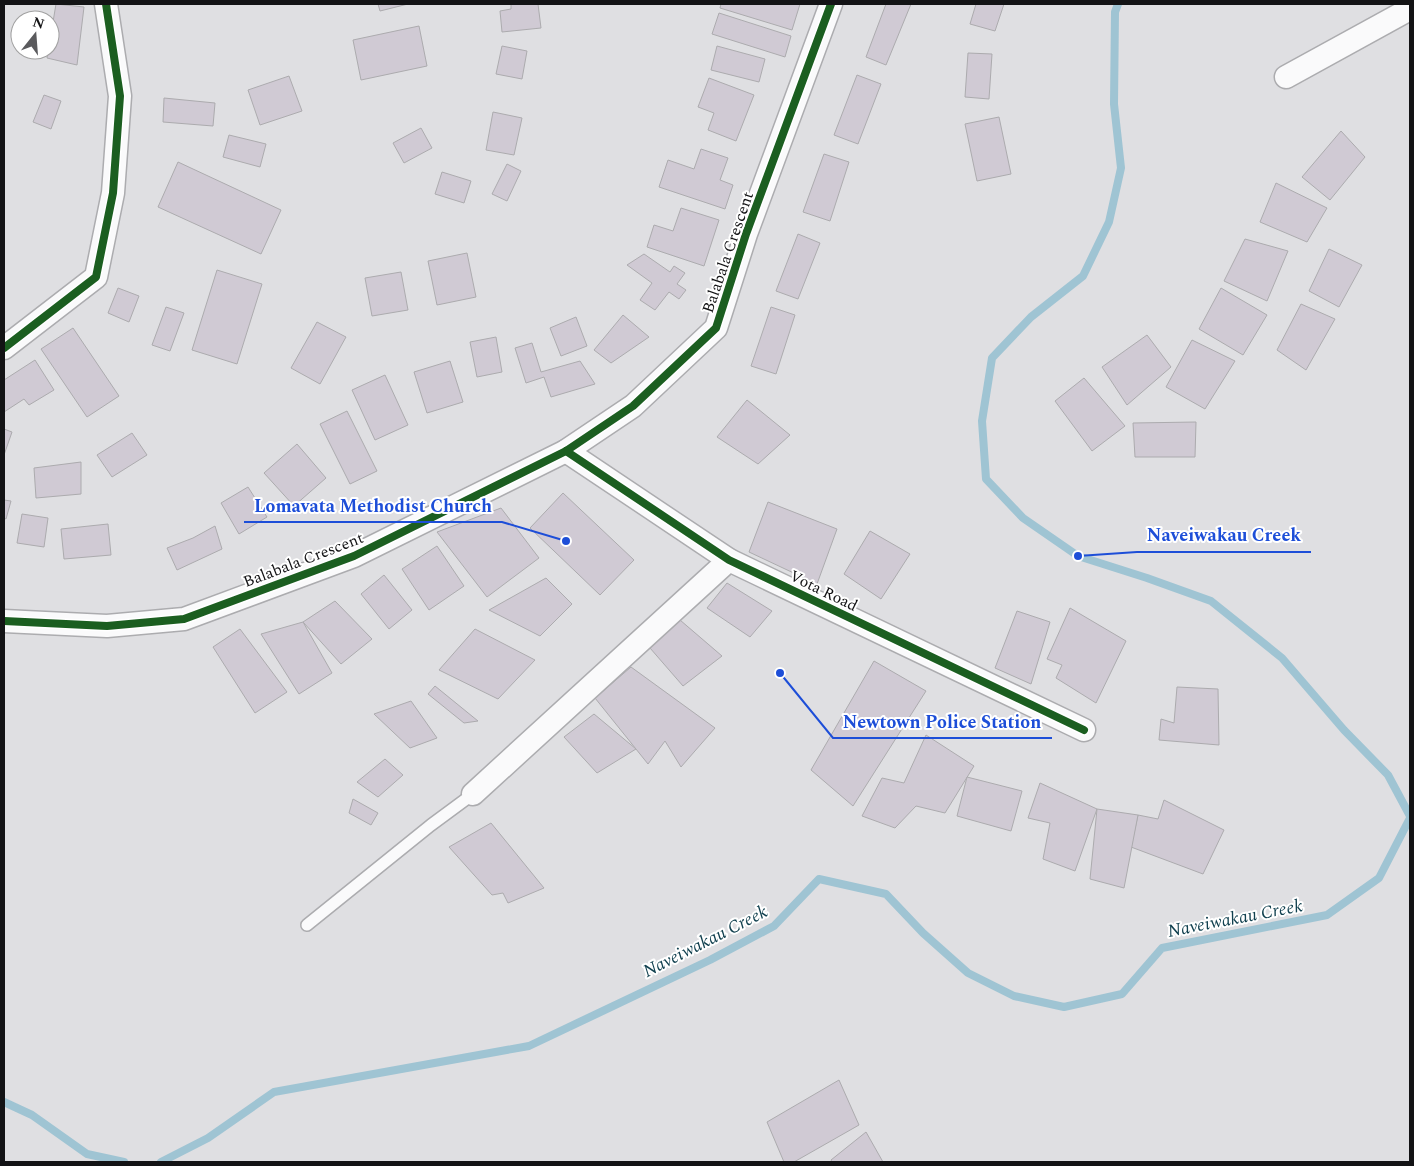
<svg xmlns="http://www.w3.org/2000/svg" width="1414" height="1166" viewBox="0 0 1414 1166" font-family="Spectral,serif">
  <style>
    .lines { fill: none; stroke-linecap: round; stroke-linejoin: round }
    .stream { stroke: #9fc4d3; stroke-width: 8 }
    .building { fill: #d0cad4; stroke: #acabae }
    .service-casing { stroke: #acacaf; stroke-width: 14 }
    .minor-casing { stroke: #acacaf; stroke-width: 25 }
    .service { stroke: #fafafb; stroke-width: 11 }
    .minor { stroke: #fafafb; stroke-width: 22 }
    .cycleway-casing { stroke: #fff; stroke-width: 11 }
    .cycleway { stroke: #1b5e20; stroke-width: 8 }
    .labels { text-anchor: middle; stroke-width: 4; stroke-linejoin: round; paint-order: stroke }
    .street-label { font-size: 16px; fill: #131315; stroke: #fff }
    .water-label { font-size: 18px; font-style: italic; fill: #11404f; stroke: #fff }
    .leader { fill: none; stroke: #1d4ed8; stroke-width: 2 }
    .callout-dot { fill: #1d4ed8; stroke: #fff; stroke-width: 2 }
    .callout-label { font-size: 18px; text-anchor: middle; font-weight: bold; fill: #1d4ed8; stroke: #fff; stroke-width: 4; stroke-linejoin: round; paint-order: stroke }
  </style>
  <rect width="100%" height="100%" fill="#dfdfe2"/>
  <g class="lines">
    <g class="stream">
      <path d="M1118,4L1115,12L1114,104L1121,168L1109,222L1083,276L1031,317L992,358L982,421L986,479L1023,518L1078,556L1147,578L1211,601L1282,658L1344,730L1388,775L1410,816"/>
      <path d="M4,1102L32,1115L87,1154L124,1162"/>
      <path d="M161,1162L208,1138L274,1092L529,1046L710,960L774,926L819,879L886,894L923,933L968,973L1014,996L1064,1007L1122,994L1162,948L1327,915L1379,878L1410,818"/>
    </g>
  </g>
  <g class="building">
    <path d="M56,4L84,7L77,65L47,58Z"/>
    <path d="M378,4H408L380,11Z"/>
    <path d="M511,4H538L541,28L502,32L500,11L511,9Z"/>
    <path d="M721,4H800L792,30L720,8Z"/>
    <path d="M886,4H911L886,65L866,57Z"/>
    <path d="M976,4H1004L995,31L970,24Z"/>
    <path d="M719,13L791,36L785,57L712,34Z"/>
    <path d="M419,26L427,66L361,80L353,40Z"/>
    <path d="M502,46L527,51L522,79L496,74Z"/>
    <path d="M717,46L765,59L759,82L711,70Z"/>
    <path d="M968,53L992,54L989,99L965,97Z"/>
    <path d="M857,75L881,84L858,144L834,135Z"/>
    <path d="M289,76L302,111L260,125L248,90Z"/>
    <path d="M709,78L754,95L736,141L708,130L714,113L698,107Z"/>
    <path d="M44,95L61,101L51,129L33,122Z"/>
    <path d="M164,98L215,103L213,126L163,122Z"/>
    <path d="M493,112L522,118L514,155L486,150Z"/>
    <path d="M999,117L1011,174L977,181L965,124Z"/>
    <path d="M421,128L432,148L404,163L393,143Z"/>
    <path d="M1341,131L1365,157L1330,200L1302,177Z"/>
    <path d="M229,135L266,144L260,167L223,157Z"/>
    <path d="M701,149L728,158L720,180L733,185L725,209L659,187L668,160L694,169Z"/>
    <path d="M824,154L849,162L830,221L803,212Z"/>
    <path d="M178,162L281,210L261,254L158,207Z"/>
    <path d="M507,164L521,171L507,201L492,194Z"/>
    <path d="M442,172L471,181L464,203L435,194Z"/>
    <path d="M1276,183L1327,208L1307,242L1260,222Z"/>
    <path d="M681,208L719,220L704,266L647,247L654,225L673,231Z"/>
    <path d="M798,234L820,243L798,299L776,291Z"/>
    <path d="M1245,239L1288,251L1267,301L1224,281Z"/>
    <path d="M1329,249L1362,265L1339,307L1309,291Z"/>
    <path d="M467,253L476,297L437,305L428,261Z"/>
    <path d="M644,254L670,272L674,266L685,273L677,284L686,290L679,299L669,292L655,310L640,300L652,283L627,265Z"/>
    <path d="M217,270L262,284L237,364L192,350Z"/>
    <path d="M401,272L408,310L372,316L365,278Z"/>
    <path d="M118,288L139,296L129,322L108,313Z"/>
    <path d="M1221,288L1267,315L1243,355L1199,329Z"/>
    <path d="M1301,304L1335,319L1306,370L1277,350Z"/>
    <path d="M166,307L184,313L170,351L152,345Z"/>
    <path d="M771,307L795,315L776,374L751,366Z"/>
    <path d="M623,315L649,337L611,363L594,350Z"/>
    <path d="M576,317L587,346L561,356L550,328Z"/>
    <path d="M317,322L346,337L320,384L291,368Z"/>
    <path d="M73,328L119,396L87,417L41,349Z"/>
    <path d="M1147,335L1171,367L1127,405L1102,367Z"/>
    <path d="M496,337L502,372L477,377L470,342Z"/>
    <path d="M1192,340L1235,361L1205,409L1166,387Z"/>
    <path d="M532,343L541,372L580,361L595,384L551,397L544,377L526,383L515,348Z"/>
    <path d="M35,360L54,390L29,405L24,399L4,412V380Z"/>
    <path d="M450,361L463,402L427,413L414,372Z"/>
    <path d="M385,375L408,425L375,440L352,390Z"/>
    <path d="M1084,378L1125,426L1092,451L1055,401Z"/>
    <path d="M747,400L790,435L758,464L717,437Z"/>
    <path d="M347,411L377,471L350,484L320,424Z"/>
    <path d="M1196,422L1195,457H1135L1133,423Z"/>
    <path d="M4,429L12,432L4,455Z"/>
    <path d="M132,433L147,455L112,477L97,455Z"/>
    <path d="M297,444L326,478L294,506L264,473Z"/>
    <path d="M81,462V494L36,498L34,468Z"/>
    <path d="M248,487L267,517L239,534L221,503Z"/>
    <path d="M563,493L634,560L600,595L530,528Z"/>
    <path d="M4,500L11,501L6,519L4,518Z"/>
    <path d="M768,502L837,529L817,584L749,552Z"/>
    <path d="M501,508L539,558L487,597L437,532Z"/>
    <path d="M22,514L48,518L44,547L17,543Z"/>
    <path d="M108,524L111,555L64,559L61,529Z"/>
    <path d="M215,526L222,549L177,570L167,548L193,538Z"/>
    <path d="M870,531L910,554L881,599L844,574Z"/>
    <path d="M437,546L464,586L429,610L402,569Z"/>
    <path d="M384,575L412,610L389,629L361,594Z"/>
    <path d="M546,578L572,604L540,636L489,610Z"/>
    <path d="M727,583L772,611L750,637L707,608Z"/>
    <path d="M335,601L372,639L341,664L303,622Z"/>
    <path d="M1070,608L1126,641L1096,703L1056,678L1062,665L1047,659Z"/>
    <path d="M1017,611L1050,622L1031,684L995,668Z"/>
    <path d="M680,620L722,656L683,686L650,648Z"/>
    <path d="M303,622L332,673L299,694L261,634Z"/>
    <path d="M240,629L287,692L255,713L213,647Z"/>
    <path d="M475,629L535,660L498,699L439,670Z"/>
    <path d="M874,661L926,691L853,806L811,770Z"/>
    <path d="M631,667L715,728L681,767L665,741L648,764L595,698Z"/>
    <path d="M435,686L478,721L464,723L428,694Z"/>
    <path d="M1177,687L1218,689L1219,745L1159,740L1161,719L1174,723Z"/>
    <path d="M411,701L437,738L410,748L374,714Z"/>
    <path d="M594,714L636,749L597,773L564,737Z"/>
    <path d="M926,735L974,766L945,813L916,806L895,828L862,816L882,778L904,783Z"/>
    <path d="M385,759L403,775L378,797L357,782Z"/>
    <path d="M967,777L1022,791L1011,831L957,816Z"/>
    <path d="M1040,783L1097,809L1075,871L1043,859L1050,823L1028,818Z"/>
    <path d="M353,799L378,813L371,825L349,813Z"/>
    <path d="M1164,800L1224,830L1203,874L1131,847L1138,815L1158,819Z"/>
    <path d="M1097,809L1138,815L1124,888L1090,879Z"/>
    <path d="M491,823L544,888L508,903L503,893L492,895L449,847Z"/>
    <path d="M839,1080L859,1125L794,1162H784L767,1122Z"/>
    <path d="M866,1132L883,1162H832L831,1160Z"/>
  </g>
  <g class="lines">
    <g class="service-casing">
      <path id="service" d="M307,925L431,825L473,794"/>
    </g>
    <g class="minor-casing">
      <g id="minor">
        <path d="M1286,77L1410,9"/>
        <path d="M4,348L96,277L113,193L120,96L106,4"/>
        <path d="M566,451L729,560L1084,730"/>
        <path d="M4,621L107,626L184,619L354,556L566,451L633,406L716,328L746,234L831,4"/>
        <path d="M473,794L729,560"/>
      </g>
    </g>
    <use href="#service" class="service"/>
    <use href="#minor" class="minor"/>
    <g class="cycleway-casing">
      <g id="cycleway">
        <path d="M4,348L96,277L113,193L120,96L106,4"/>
        <path d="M566,451L729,560L1084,730"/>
        <path d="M4,621L107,626L184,619L354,556L566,451L633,406L716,328L746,234L831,4"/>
      </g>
    </g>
    <use href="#cycleway" class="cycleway"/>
  </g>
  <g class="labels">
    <g class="street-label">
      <text transform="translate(727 252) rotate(-71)" y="6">Balabala Crescent</text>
      <text transform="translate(303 559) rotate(-21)" y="6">Balabala Crescent</text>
      <text transform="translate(824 590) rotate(26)" y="6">Vota Road</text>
    </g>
    <g class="water-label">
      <text transform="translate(1235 918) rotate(-11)" y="6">Naveiwakau Creek</text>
      <text transform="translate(705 941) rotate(-27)" y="6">Naveiwakau Creek</text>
    </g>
  </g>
  <path class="leader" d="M566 541L502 522H244M1078 556L1137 552H1311M780 673L833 738H1052"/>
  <g class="callout-dot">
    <circle cx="566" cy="541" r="5"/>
    <circle cx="1078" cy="556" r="5"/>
    <circle cx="780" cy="673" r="5"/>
  </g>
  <g class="callout-label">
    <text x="373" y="512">Lomavata Methodist Church</text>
    <text x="1224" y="541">Naveiwakau Creek</text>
    <text x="942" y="728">Newtown Police Station</text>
  </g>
  <rect width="1414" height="1166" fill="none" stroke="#131315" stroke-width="10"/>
  <g transform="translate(35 35) rotate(17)"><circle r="24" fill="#ffffff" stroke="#a1a1a1"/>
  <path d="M0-4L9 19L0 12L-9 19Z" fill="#5a5a5d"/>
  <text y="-8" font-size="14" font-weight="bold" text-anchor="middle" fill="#131315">N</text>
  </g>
</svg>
